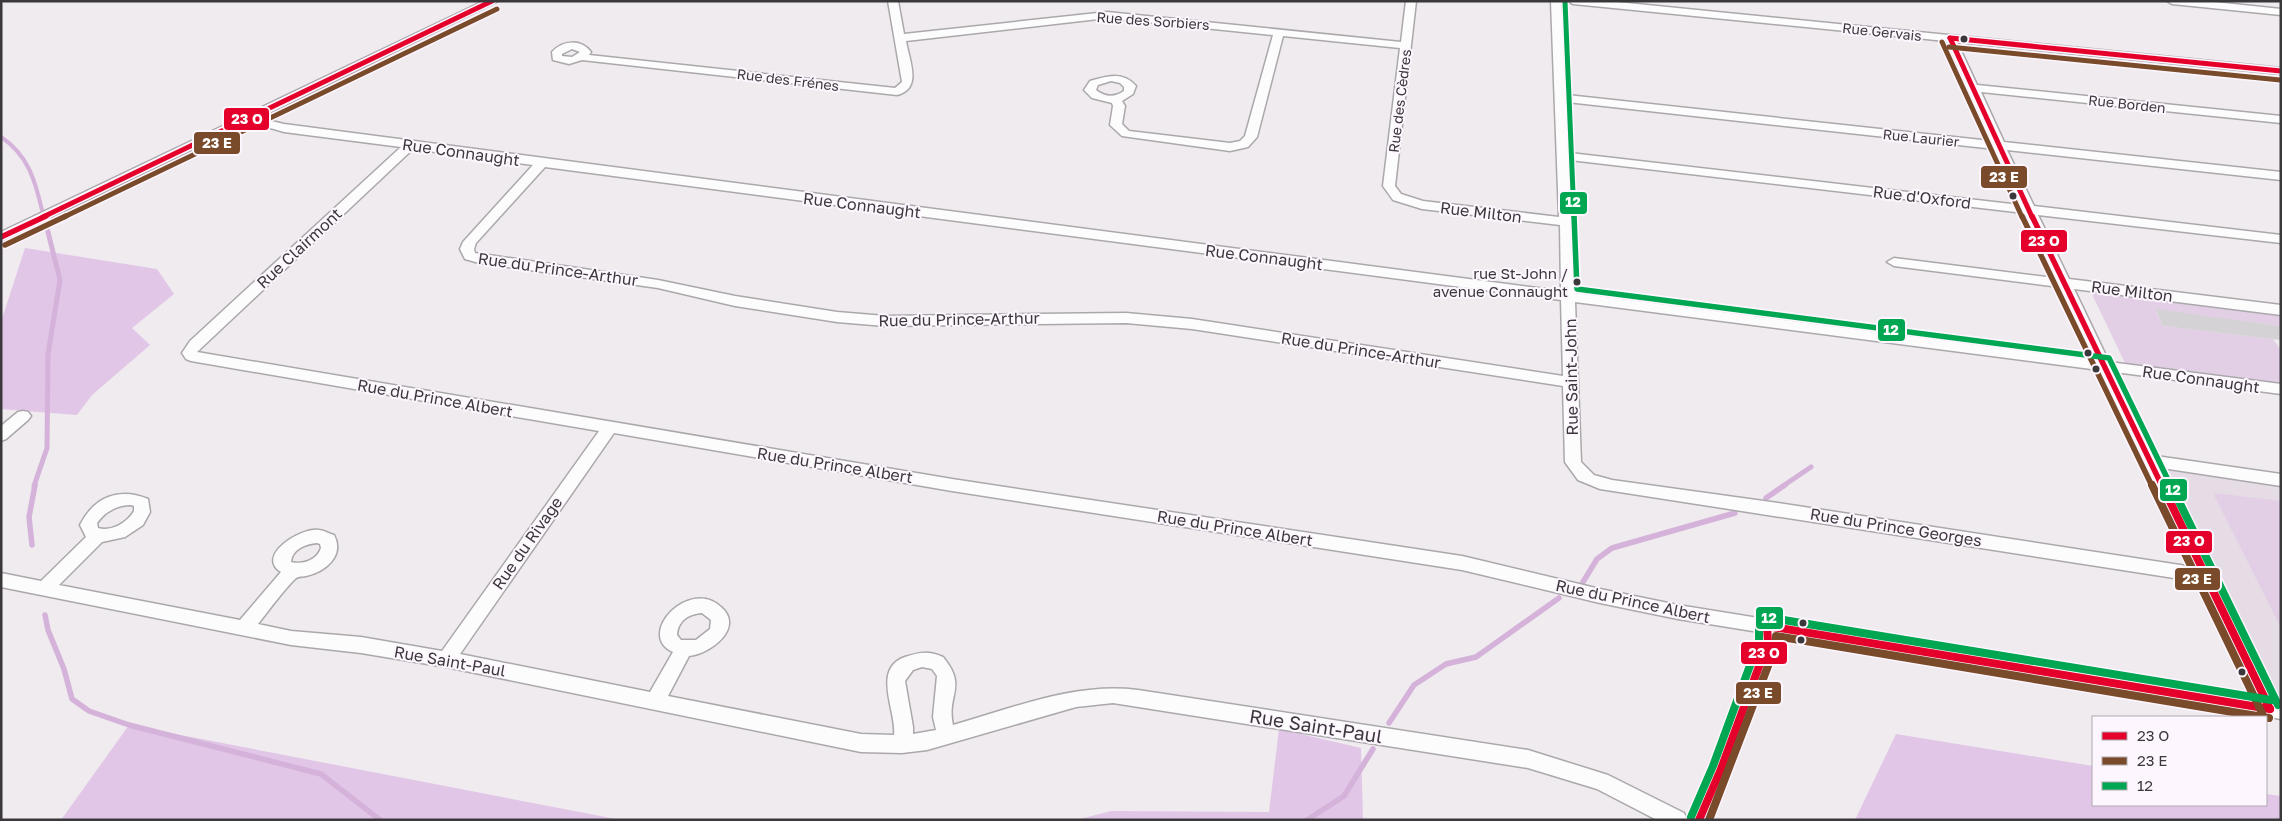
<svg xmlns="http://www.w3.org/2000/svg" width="2282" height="821" viewBox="0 0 2282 821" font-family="'Golos Text',sans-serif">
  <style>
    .built { fill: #e5dce6 }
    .green { fill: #e2cee5 }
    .forest { fill: #e2c6e7 }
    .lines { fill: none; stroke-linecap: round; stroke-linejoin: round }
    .stream-far2 { stroke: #d4b2d9; stroke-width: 4 }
    .stream-far1 { stroke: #d4b2d9; stroke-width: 5 }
    .stream { stroke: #d4b2d9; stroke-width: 5.5 }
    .building { fill: #d5d2d5 }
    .minor-casing { stroke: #aba8ac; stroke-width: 3 }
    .minor { fill: #fdfcfd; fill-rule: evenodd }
    .bus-1-far2-casing { stroke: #fdf6fe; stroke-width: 8 }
    .bus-1-far1-casing { stroke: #fdf6fe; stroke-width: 9 }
    .bus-1-casing { stroke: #fdf6fe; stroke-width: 11 }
    .bus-2-far2-casing { stroke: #fdf6fe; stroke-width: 8 }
    .bus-2-far1-casing { stroke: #fdf6fe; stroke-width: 9 }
    .bus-2-casing { stroke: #fdf6fe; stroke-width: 11 }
    .bus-3-far2-casing { stroke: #fdf6fe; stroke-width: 8 }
    .bus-3-far1-casing { stroke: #fdf6fe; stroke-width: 9 }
    .bus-3-casing { stroke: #fdf6fe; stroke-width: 11 }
    .bus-1-far2 { stroke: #e4002b; stroke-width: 5 }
    .bus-1-far1 { stroke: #e4002b; stroke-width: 5.5 }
    .bus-1 { stroke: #e4002b; stroke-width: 8 }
    .bus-2-far2 { stroke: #7a4b2a; stroke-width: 5 }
    .bus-2-far1 { stroke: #7a4b2a; stroke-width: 5.5 }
    .bus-2 { stroke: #7a4b2a; stroke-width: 8 }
    .bus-3-far2 { stroke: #00a651; stroke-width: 5 }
    .bus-3-far1 { stroke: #00a651; stroke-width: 5.5 }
    .bus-3 { stroke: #00a651; stroke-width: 8 }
    .bus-dot { fill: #3b383c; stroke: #fdf6fe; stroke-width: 2 }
    .labels { text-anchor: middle; stroke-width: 4; stroke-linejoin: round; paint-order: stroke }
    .far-street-label { font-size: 14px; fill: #3b383c; stroke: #fdf6fe }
    .bus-label { font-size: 15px; fill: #3b383c; stroke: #fdf6fe; text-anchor: end }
    .street-label { font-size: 16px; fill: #3b383c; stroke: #fdf6fe }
    .near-street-label { font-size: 19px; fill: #3b383c; stroke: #fdf6fe }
    .line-badge { stroke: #fdf6fe; stroke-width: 2 }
    .badge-label { font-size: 14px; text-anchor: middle; font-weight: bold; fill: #fff }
  </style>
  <rect width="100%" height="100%" fill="#efebef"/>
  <path class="built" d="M2151,461L2281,480V711L2270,709Z"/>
  <g class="green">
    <path d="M2091,292L2281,315V326L2155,310L2163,326L2273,339L2281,350V383L2125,363Z"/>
    <path d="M2214,493L2281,501V628L2215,497Z"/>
  </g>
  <g class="forest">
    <path d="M25,248L157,269L174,294L132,328L150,345L92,395L77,415L1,409V322Z"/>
    <path d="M129,725L621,820H61Z"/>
    <path d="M1279,729L1361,748L1363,820H1076L1111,811L1269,812Z"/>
    <path d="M1896,734L2093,766V805H2266V794L2281,796V820H1855Z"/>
  </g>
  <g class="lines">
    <path class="stream-far2" d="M1,137C28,155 35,180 42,210"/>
    <g class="stream-far1">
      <path d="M34,486L47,448L48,354L60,280L46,224"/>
      <path d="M1783,486L1811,467"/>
    </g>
    <g class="stream">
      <path d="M1766,498L1785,485"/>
      <path d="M32,545L29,517L35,485"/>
      <path d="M1583,582L1597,559L1612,548L1735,513"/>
      <path d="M45,615L48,630L64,669L72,699L89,711L129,725L321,774L380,820"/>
      <path d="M1389,723L1414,685L1446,664L1476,657L1559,598"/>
      <path d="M1307,820L1344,796L1373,749"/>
    </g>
  </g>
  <path class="building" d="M2155,309L2281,326V340L2163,326Z"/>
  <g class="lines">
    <g class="minor-casing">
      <g id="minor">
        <path d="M484,1H498L259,118L284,124L1561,291L1560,225L1422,209L1393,200L1383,186L1400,48L1283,36L1257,137L1248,147L1230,151L1122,136L1110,125L1113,106L1112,103L1092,98L1084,90L1090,81C1107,76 1123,71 1136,86L1133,94L1122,101L1125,106L1122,124L1129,131L1230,143L1240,141L1245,136L1273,35L1107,18L906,41C909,60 923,89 897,95L582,60L569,64L553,60L552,52C563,40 581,39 591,52L589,55L895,88L902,82L888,1H898L904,34L1107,12L1401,42L1406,1H1416L1395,186L1401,194L1423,201L1559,217L1551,1H1561L1567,95L1991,141L1946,41L1573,4L1568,1H1607L2281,68V74L1957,42L1977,85L2281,116V123L1981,92L2004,142L2281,172V180L2007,150L2034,206L2281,235V243L2038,215L2069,279L2281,305V315L2074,289L2109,362L2281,384V394L2115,372L2156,456L2281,474V486L2162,468L2212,570L2216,576L2215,578L2276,702L2281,703V719L1776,635L1777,642L1731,769L1709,820H1689L1711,769L1759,642V632L1678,619L1600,603L1462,570L952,491L614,433L460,654L650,692L673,652C635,635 689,577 721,607C745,628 710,654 689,656L668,696L861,734L894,735C897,712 871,669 905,657C920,652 929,651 943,657C968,687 946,695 953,725C1013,708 1075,682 1138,690L1528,750L1608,775L1684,813L1687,820H1657L1597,789L1528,768L1113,703L1076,707L927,750L902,753L861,752L446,667L361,653L291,645L1,587V573L41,581L86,537L80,525C94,497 119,487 148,499L150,512L143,525L125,537L102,542L59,585L240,620L281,572C255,556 301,527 319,530C324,530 329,534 334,535C345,556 325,572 306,576C301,577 298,576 295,579C282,592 270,609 258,624L291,631L361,637L442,651L599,431L191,361L186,359L182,353L190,341L401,147L284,132L250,122L1,241V232ZM572,49L580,52L572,57L562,56V54ZM1111,81L1120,83L1124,87V91C1114,98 1105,97 1096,90L1098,85ZM1567,102L1995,149L2020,205L1570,153ZM413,149L533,165L463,242L460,249L465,259L479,263L658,288L735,306L837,322L885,326L1126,323L1192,329L1563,386L1565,462L1578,480L1600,489L2200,582L2256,699L1678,605L1600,589L1462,556L952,479L197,352ZM1570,160L2024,213L2055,278L1894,258L1887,262L1894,266L2059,287L2094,360L1575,293ZM545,167L1561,300L1563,376L1192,319L1126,313L885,316L837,312L735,296L658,280L475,253L474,249L476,243ZM1575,302L2099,370L2193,567L1778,503L1612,480L1594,475L1581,462ZM131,505L134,506V511C127,523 111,532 98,528L97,523C105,512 117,505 131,505ZM317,543L320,544L321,548C317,560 303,565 291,562C292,549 306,544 317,543ZM702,613L711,620L710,629L696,640H681L677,635C678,621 688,614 702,613ZM922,667L932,669L937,676L933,717L936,730L913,734V727L905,681L913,670Z"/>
        <path d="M2167,1H2205L2281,9V15L2172,4Z"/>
        <path d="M23,411L28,412L31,416L28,420L6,439L1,441V426L18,412Z"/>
      </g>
    </g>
    <use href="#minor" class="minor"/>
    <g class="bus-1-far2-casing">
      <g id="bus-1-far2">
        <path d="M1950,38L2032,217"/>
        <path d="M1950,38L2281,71"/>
        <path d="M43,217L492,1"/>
      </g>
    </g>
    <g class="bus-1-far1-casing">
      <g id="bus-1-far1">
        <path d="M2032,216L2162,486"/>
        <path d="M1,237L46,216"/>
      </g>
    </g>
    <g class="bus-1-casing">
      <g id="bus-1">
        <path d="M2162,485L2270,709"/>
        <path d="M1699,820L1721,769L1768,642L1767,626L2270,709"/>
      </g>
    </g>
    <g class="bus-2-far2-casing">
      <g id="bus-2-far2">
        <path d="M1942,42L2022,217"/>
        <path d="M1949,47L2280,80"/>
        <path d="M64,217L497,9"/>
      </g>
    </g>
    <g class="bus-2-far1-casing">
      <g id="bus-2-far1">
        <path d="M2022,216L2152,486"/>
        <path d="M5,245L66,216"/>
      </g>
    </g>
    <g class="bus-2-casing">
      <g id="bus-2">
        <path d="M2152,485L2262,713"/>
        <path d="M1709,820L1776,645V636L2269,718"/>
      </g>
    </g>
    <g class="bus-3-far2-casing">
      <path id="bus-3-far2" d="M1565,1L1574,217"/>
    </g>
    <g class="bus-3-far1-casing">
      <path id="bus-3-far1" d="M1574,216L1577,289L2109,358L2171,486"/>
    </g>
    <g class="bus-3-casing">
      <g id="bus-3">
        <path d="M2171,485L2278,705"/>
        <path d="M1691,817L1713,766L1759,641V623L1765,617L2271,700"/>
      </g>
    </g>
    <use href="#bus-1-far2" class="bus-1-far2"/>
    <use href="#bus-1-far1" class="bus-1-far1"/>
    <use href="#bus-1" class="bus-1"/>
    <use href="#bus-2-far2" class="bus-2-far2"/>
    <use href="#bus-2-far1" class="bus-2-far1"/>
    <use href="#bus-2" class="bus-2"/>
    <use href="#bus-3-far2" class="bus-3-far2"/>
    <use href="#bus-3-far1" class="bus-3-far1"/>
    <use href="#bus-3" class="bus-3"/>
  </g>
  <g class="bus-dot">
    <circle cx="1964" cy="39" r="4.5"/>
    <circle cx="2013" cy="196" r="4.5"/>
    <circle cx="1577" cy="282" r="4.5"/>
    <circle cx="2088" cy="353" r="4.5"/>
    <circle cx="2096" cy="369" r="4.5"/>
    <circle cx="1803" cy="623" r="4.5"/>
    <circle cx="1801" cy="640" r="4.5"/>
    <circle cx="2242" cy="672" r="4.5"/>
  </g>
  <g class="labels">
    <g class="far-street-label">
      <text transform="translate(1153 21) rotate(4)" y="5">Rue des Sorbiers</text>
      <text transform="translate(1882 32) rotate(6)" y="5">Rue Gervais</text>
      <text transform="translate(788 80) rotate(7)" y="5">Rue des Frénes</text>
      <text transform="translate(1400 101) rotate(-83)" y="5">Rue des Cèdres</text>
      <text transform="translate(2127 104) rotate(6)" y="5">Rue Borden</text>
      <text transform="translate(1921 138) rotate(6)" y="5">Rue Laurier</text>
    </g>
    <g class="bus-label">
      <text x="1568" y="279">rue St-John /<tspan x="1568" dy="18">avenue Connaught</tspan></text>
    </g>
    <g class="street-label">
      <text transform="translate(461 152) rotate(8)" y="6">Rue Connaught</text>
      <text transform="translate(1922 197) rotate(7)" y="6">Rue d'Oxford</text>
      <text transform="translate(862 205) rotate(7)" y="6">Rue Connaught</text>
      <text transform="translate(1481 212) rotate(7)" y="6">Rue Milton</text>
      <text transform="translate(299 248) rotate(-43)" y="6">Rue Clairmont</text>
      <text transform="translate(1264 257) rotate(7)" y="6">Rue Connaught</text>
      <text transform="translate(558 269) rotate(8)" y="6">Rue du Prince-Arthur</text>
      <text transform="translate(2132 291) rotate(7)" y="6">Rue Milton</text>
      <text transform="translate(959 319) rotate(-1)" y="6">Rue du Prince-Arthur</text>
      <text transform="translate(1361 350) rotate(9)" y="6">Rue du Prince-Arthur</text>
      <text transform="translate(1571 377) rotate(-91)" y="6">Rue Saint-John</text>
      <text transform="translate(2201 379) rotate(8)" y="6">Rue Connaught</text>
      <text transform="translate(435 398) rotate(10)" y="6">Rue du Prince Albert</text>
      <text transform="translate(835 465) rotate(9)" y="6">Rue du Prince Albert</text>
      <text transform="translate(1896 527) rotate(9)" y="6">Rue du Prince Georges</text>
      <text transform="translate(1235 528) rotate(9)" y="6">Rue du Prince Albert</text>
      <text transform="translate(527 543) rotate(-55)" y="6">Rue du Rivage</text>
      <text transform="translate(1633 601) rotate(12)" y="6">Rue du Prince Albert</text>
      <text transform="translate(450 661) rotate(10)" y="6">Rue Saint-Paul</text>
    </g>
    <g class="near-street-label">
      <text transform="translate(1316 726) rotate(9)" y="7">Rue Saint-Paul</text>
    </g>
  </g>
  <g class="line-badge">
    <rect x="223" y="107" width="47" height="24" rx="5" fill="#e4002b"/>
    <rect x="193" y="131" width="48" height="24" rx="5" fill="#7a4b2a"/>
    <rect x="1980" y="165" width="48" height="24" rx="5" fill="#7a4b2a"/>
    <rect x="1559" y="191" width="29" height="24" rx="5" fill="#00a651"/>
    <rect x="2020" y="229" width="48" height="24" rx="5" fill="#e4002b"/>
    <rect x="1877" y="318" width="29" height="24" rx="5" fill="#00a651"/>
    <rect x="2159" y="478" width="29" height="24" rx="5" fill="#00a651"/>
    <rect x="2165" y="530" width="48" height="24" rx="5" fill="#e4002b"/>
    <rect x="2174" y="567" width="47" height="24" rx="5" fill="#7a4b2a"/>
    <rect x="1755" y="606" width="29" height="24" rx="5" fill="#00a651"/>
    <rect x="1740" y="641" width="48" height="24" rx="5" fill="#e4002b"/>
    <rect x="1735" y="681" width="47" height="24" rx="5" fill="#7a4b2a"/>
  </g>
  <g class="badge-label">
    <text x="247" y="124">23 O</text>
    <text x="217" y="148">23 E</text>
    <text x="2004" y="182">23 E</text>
    <text x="1573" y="207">12</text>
    <text x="2044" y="246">23 O</text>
    <text x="1891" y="335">12</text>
    <text x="2173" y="495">12</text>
    <text x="2189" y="546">23 O</text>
    <text x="2197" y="584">23 E</text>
    <text x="1769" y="623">12</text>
    <text x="1764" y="658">23 O</text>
    <text x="1758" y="698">23 E</text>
  </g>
  <rect width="2282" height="821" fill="none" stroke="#3b383c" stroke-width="5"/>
  <rect x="2092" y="716" width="175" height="90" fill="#fdf6fe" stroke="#afaab0"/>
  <rect x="2102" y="732" width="25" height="8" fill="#e4002b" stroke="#afaab0"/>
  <text x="2137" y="741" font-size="15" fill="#3b383c">23 O</text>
  <rect x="2102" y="757" width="25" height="8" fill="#7a4b2a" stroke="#afaab0"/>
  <text x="2137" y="766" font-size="15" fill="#3b383c">23 E</text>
  <rect x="2102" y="782" width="25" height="8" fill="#00a651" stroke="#afaab0"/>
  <text x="2137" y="791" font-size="15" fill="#3b383c">12</text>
</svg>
